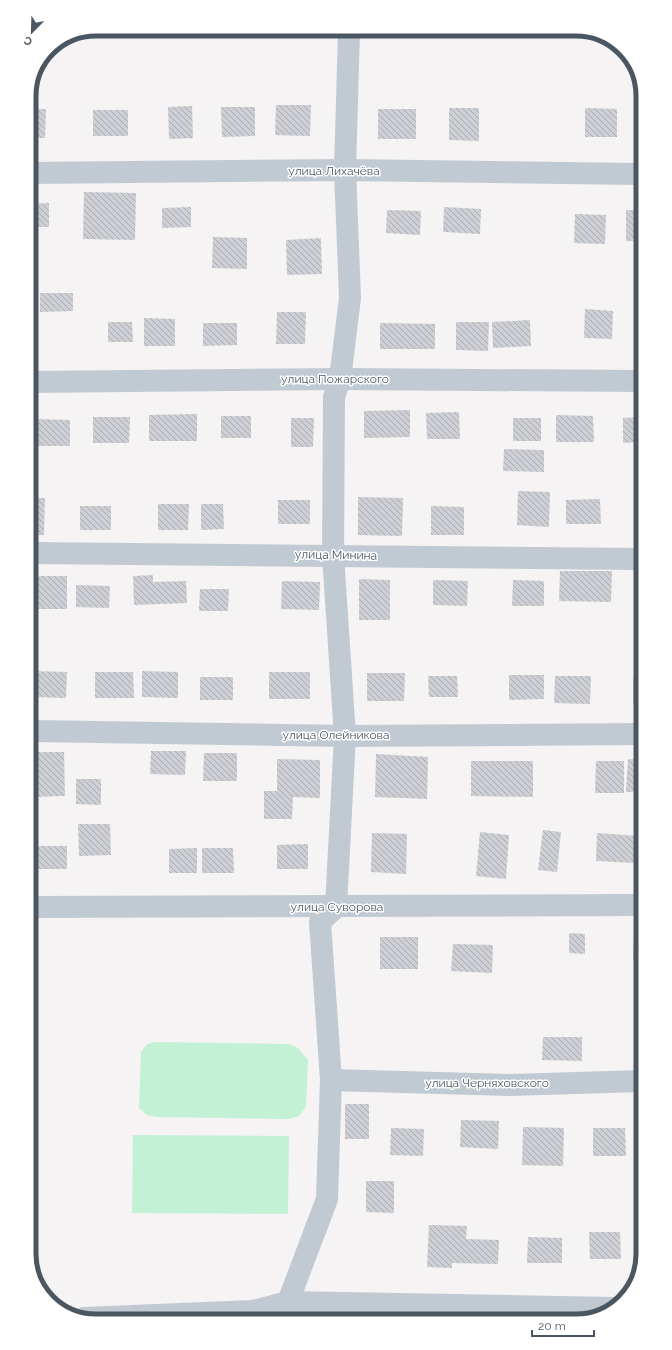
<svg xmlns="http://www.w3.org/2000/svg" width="672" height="1350" viewBox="0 0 672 1350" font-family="Raleway,sans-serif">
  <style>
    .pitch { fill: #c3f1d5 }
    .building { fill: url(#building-back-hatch) }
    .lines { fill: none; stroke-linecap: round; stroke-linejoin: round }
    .minor { stroke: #c1cad2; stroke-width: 22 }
    .tertiary { stroke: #c1cad2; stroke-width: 22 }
    .labels { text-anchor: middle; stroke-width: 3; stroke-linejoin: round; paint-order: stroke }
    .street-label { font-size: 12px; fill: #4a5661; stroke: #fff }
    .rim { fill: none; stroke: #4a5661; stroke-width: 5 }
  </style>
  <defs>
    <pattern id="building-back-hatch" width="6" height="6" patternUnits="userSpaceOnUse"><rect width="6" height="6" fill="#cdcfd5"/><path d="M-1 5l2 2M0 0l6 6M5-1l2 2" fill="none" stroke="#a8abb0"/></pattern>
  </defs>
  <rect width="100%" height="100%" fill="#f5f3f3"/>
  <g class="pitch">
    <path d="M154,1042L289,1044L298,1048L308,1060L306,1106L299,1116L289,1119L157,1117L147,1115L139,1108L141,1052L146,1045Z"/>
    <path d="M133,1135L289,1136L288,1214L132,1213Z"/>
  </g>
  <g class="building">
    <rect x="256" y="32" width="56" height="4"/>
    <path d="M276,105H311L310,136L275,135Z"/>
    <path d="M192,106L193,138L169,139L168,107Z"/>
    <path d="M221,107H255V136L222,137Z"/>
    <path d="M449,108H479V141L449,140Z"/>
    <path d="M585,108L617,109V137H585Z"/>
    <path d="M29,109H46L45,138H29Z"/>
    <rect x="378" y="109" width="38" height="30"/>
    <rect x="93" y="110" width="35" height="26"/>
    <path d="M84,192L136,193L135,240L83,239Z"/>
    <path d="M49,203V227H30V204Z"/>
    <path d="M191,207V227L162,228V208Z"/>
    <path d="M444,207L481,209L480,234L443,232Z"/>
    <path d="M387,210L421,211L420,235L386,233Z"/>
    <rect x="626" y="210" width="13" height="31"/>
    <path d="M575,214L606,215L605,244L574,243Z"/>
    <path d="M213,237L247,238V269L212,268Z"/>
    <path d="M321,238L322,274L287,275L286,240Z"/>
    <path d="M40,293H73V311L40,312Z"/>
    <path d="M585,309L613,311L612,339L584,338Z"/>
    <path d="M277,312H306L305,344H276Z"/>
    <path d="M144,318L175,319V346H144Z"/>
    <path d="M530,320L531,346L493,348L492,322Z"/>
    <path d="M108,322H132L133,342H108Z"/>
    <path d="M456,322H489L488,351L456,350Z"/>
    <path d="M203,323H237V345L203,346Z"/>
    <path d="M380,323L435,324V349H380Z"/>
    <path d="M410,410V437L364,438V411Z"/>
    <path d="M459,412L460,439H427L426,413Z"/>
    <path d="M197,414V441H149V415Z"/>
    <path d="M556,415L593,416L594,442H556Z"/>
    <rect x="221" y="416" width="30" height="22"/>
    <path d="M93,417H130L129,443H93Z"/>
    <path d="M639,417L640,442L623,443V418Z"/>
    <path d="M291,418H314L313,447H291Z"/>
    <rect x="513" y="418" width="28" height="23"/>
    <path d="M33,419L70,420V446H33Z"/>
    <path d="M504,449L544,450V472L503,471Z"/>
    <path d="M518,491L550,492L549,527L517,525Z"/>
    <path d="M358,497L403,498L402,536L358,535Z"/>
    <path d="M31,498H45L44,535H31Z"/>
    <path d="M600,499L601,524H566V500Z"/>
    <rect x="278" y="500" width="32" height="24"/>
    <path d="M634,503H640V528H635Z"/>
    <path d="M158,504H189L188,530H158Z"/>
    <path d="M201,504H223L224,529L201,530Z"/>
    <rect x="80" y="506" width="31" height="24"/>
    <path d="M431,506L464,507V535H431Z"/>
    <path d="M560,571H612L611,602L559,601Z"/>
    <path d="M153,575V582L186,581L187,603L134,605L133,576Z"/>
    <rect x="35" y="576" width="32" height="33"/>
    <path d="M359,579L390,580V620H359Z"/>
    <path d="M433,580L468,581L467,606L433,605Z"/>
    <path d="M513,580L544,581V606H512Z"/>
    <path d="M636,580H640V614H635Z"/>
    <path d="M282,581L320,582L319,610L281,609Z"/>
    <path d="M76,585L110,586L109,608L76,607Z"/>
    <path d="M200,589H229L228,611H199Z"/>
    <path d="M32,671L67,672L66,698L32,697Z"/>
    <path d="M142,671L178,672V698L142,697Z"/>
    <path d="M95,672H133L134,698H95Z"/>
    <rect x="269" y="672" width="41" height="27"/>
    <path d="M367,673H405L404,701H367Z"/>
    <path d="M509,675H544V699L509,700Z"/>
    <path d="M428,676H457L458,697H429Z"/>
    <path d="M555,676H591L590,704L554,703Z"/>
    <rect x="200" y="677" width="33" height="23"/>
    <rect x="633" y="678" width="8" height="26"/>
    <path d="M151,751H186L185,775L150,774Z"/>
    <path d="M33,752H64L65,796L34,797Z"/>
    <path d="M204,753H237V781H203Z"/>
    <path d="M376,754L428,757L427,799L375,797Z"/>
    <path d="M277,759L320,760V798L293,797L292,819H264V791H277Z"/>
    <path d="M628,759L641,760V792H626Z"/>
    <path d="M471,761H533V797L471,796Z"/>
    <path d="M596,761H624V793H595Z"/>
    <path d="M76,779H101V805L76,804Z"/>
    <path d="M78,824H110L111,855L79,856Z"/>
    <path d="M543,830L561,832L557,872L538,870Z"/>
    <path d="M480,832L509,835L506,879L476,876Z"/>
    <path d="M372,833L407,834L406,874L371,872Z"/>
    <path d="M597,833L637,836L635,863L596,861Z"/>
    <path d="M308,844V869H277V845Z"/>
    <path d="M32,846H67V869H38V877H32Z"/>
    <path d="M197,848V873H169V849Z"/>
    <path d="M202,848H233L234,873H202Z"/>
    <path d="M569,933L585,934V954L569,953Z"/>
    <path d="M634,934H642V960H633Z"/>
    <rect x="380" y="937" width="38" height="32"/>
    <path d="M453,944L493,945L492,973L451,971Z"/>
    <path d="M543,1037H582V1061L542,1060Z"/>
    <rect x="345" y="1104" width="24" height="35"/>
    <path d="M461,1120L499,1121L498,1149L460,1147Z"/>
    <path d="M523,1127L564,1128L563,1166L522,1165Z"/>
    <path d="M391,1128L424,1129L423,1156L390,1155Z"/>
    <path d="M593,1128H625L626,1156H593Z"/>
    <path d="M366,1181H394V1213L366,1212Z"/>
    <path d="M429,1225L467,1226L466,1239L499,1240L498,1264L452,1263V1268L427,1267Z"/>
    <path d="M589,1232H620L621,1259H590Z"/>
    <path d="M528,1237L562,1238V1263H527Z"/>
  </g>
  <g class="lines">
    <g class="minor">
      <path d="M29,173L345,170L638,174"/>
      <path d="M30,382L340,379L639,381"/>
      <path d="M31,553L640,559"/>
      <path d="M32,731L345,736L641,734"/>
      <path d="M331,1080L510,1085L642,1081"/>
      <path d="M288,1302L327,1199L331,1080L320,922L336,907L345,736L333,555L334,397L340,379L350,298L345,170L349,31"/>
      <path d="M84,1318L253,1311L288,1302L611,1308"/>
    </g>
    <path class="tertiary" d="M32,907L642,905"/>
  </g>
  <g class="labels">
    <g class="street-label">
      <text x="334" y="175">улица Лихачёва</text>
      <text x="335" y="383">улица Пожарского</text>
      <text transform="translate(336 555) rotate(1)" y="4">улица Минина</text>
      <text x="336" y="739">улица Олейникова</text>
      <text x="337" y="911">улица Суворова</text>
      <text x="487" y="1087">улица Черняховского</text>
    </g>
  </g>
  <path d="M0 0H672V1350H0ZM96 36H576A60 60 0 0 1 636 96V1254A60 60 0 0 1 576 1314H96A60 60 0 0 1 36 1254V96A60 60 0 0 1 96 36Z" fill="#fff" fill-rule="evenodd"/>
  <path class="rim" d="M96 36H576A60 60 0 0 1 636 96V1254A60 60 0 0 1 576 1314H96A60 60 0 0 1 36 1254V96A60 60 0 0 1 96 36Z"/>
  <g transform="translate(32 32) rotate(203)" stroke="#ffffff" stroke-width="3" paint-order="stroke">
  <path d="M0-3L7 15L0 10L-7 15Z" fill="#4a5661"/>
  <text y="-6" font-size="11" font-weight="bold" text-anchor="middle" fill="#4a5661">С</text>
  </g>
  <path d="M532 1330v6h62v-6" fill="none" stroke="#4a5661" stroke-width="2"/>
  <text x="538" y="1330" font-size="12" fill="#4a5661" stroke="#ffffff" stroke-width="3" paint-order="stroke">20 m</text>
</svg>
